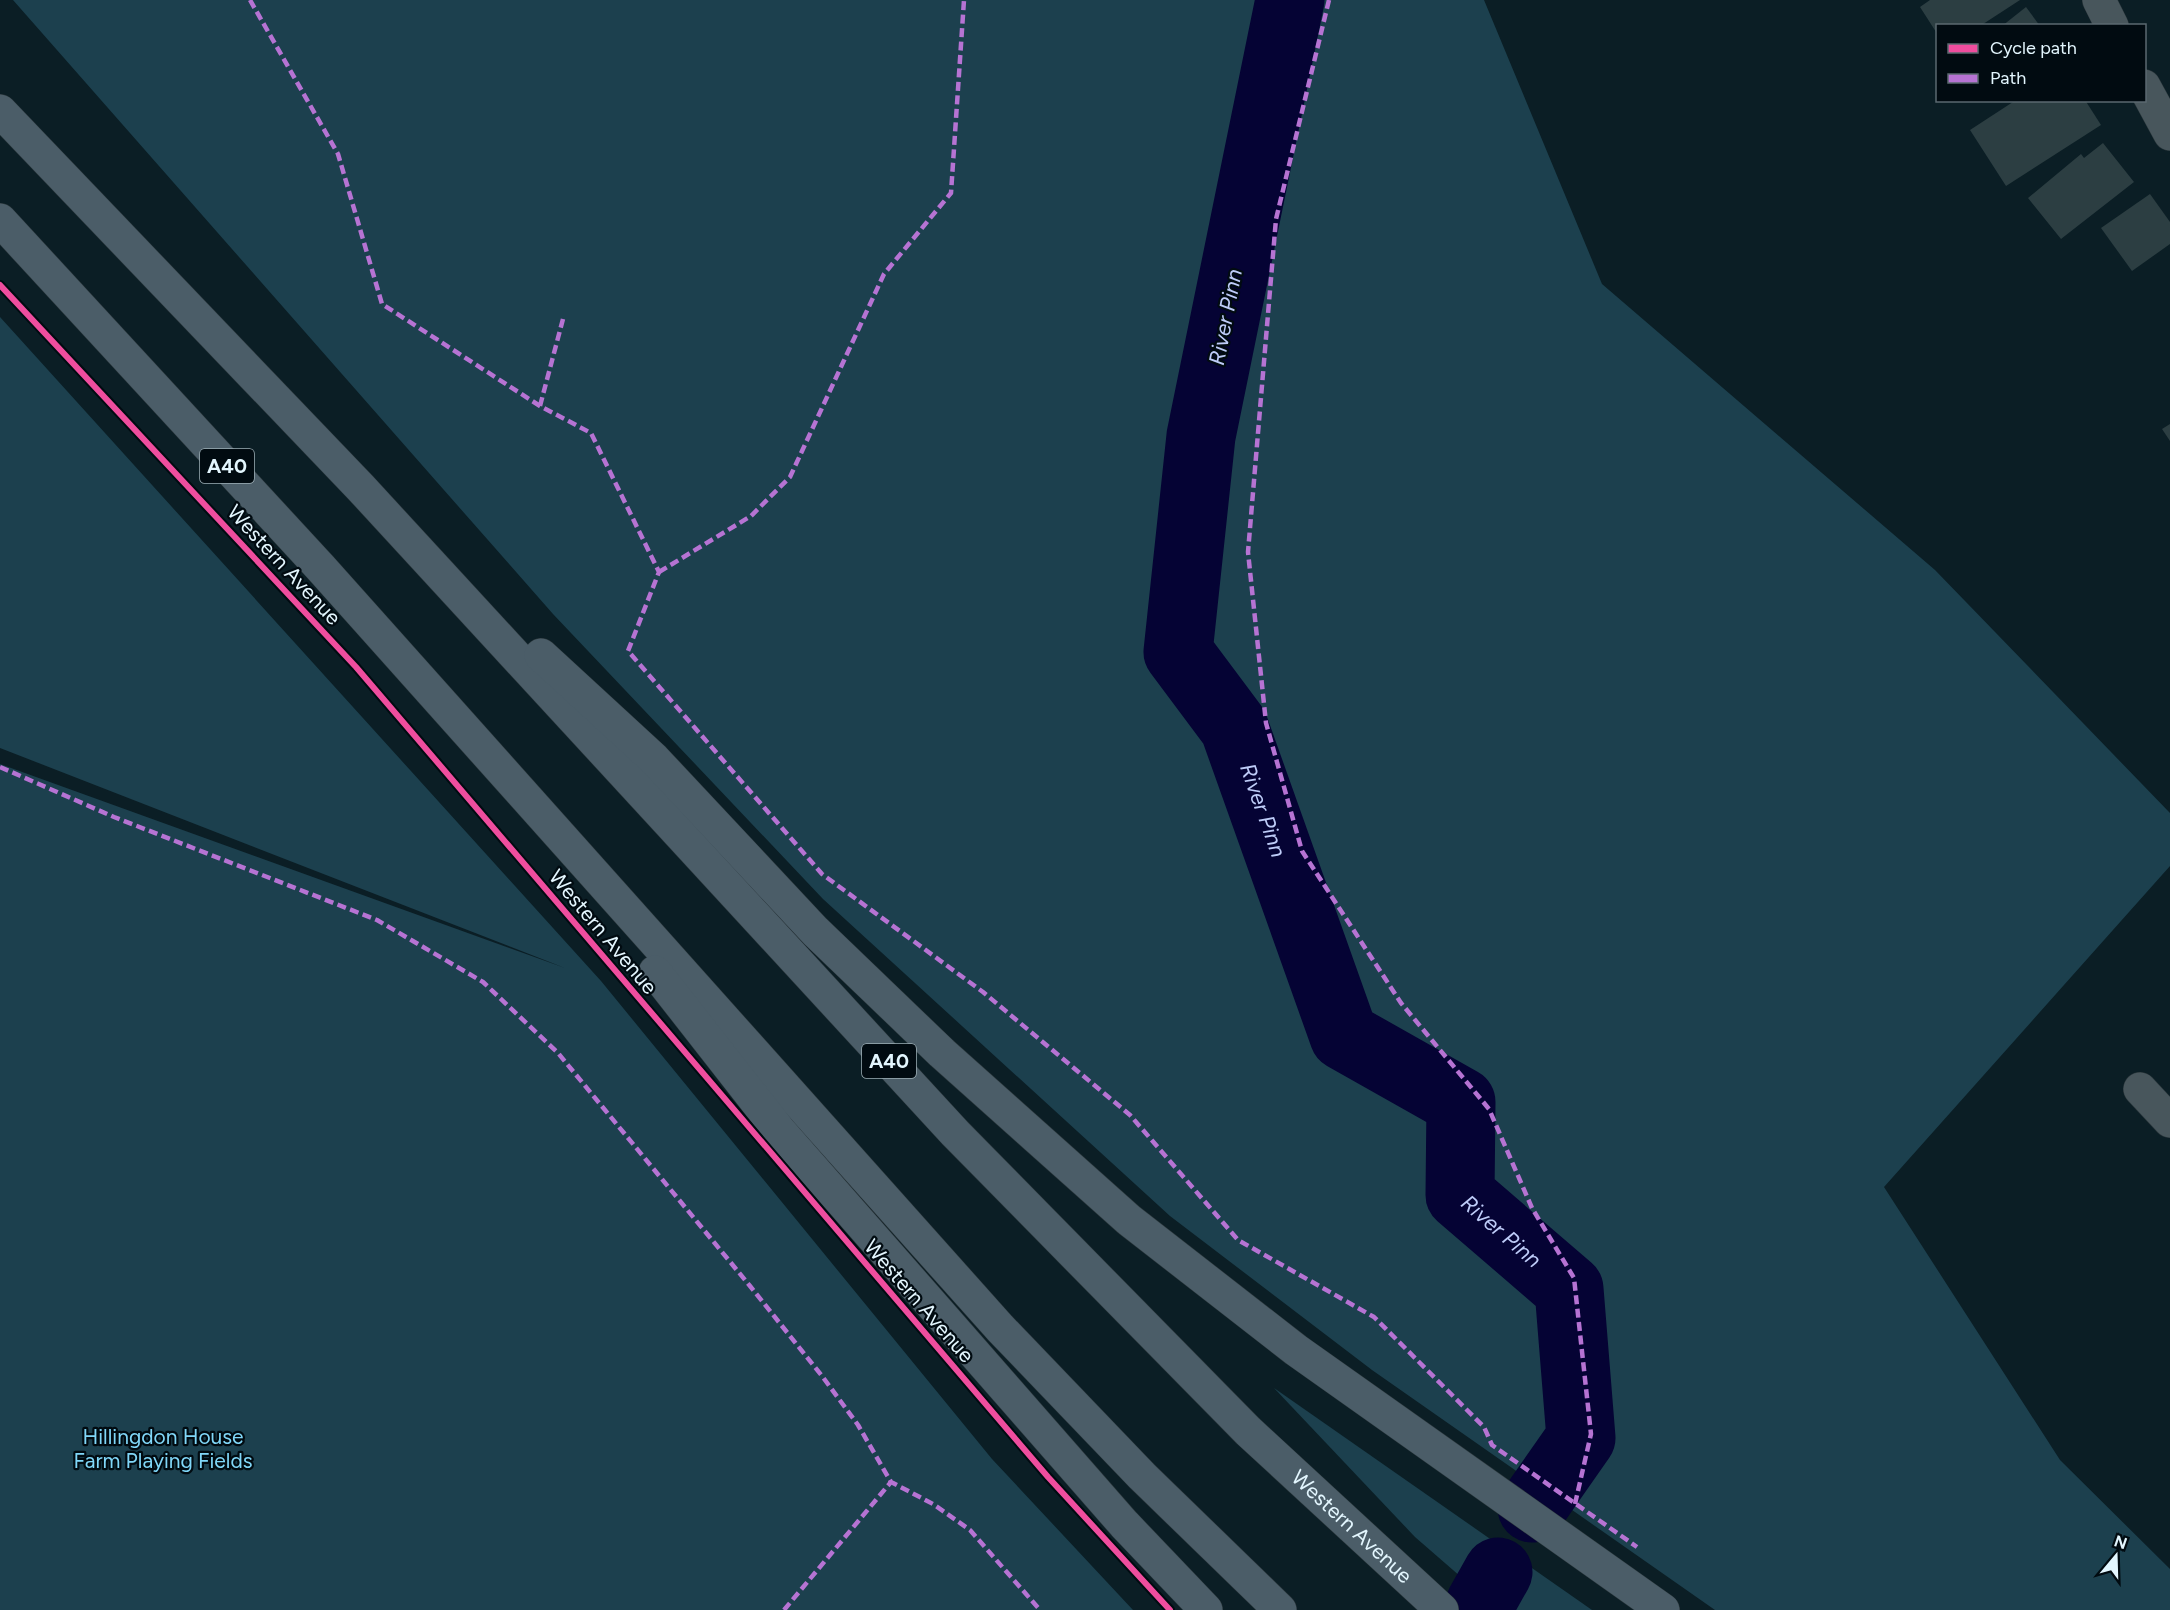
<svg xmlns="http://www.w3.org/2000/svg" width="2170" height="1610" viewBox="0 0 2170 1610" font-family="Figtree,sans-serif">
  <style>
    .green { fill: #1c404e }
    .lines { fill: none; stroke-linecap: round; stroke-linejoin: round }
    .river { stroke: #050334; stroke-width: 69 }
    .building { fill: #2c3e42 }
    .street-casing { stroke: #2c383d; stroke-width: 34 }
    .highway-casing { stroke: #2c383d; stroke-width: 34 }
    .street { stroke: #48565c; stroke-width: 33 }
    .highway { stroke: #4b5d68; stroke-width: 33 }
    .quiet { stroke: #b673d3; stroke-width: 4.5; stroke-dasharray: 9 4.5; stroke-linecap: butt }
    .cycleway-casing { stroke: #010b11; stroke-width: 10 }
    .cycleway { stroke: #ef4d9e; stroke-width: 6 }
    .labels { text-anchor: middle; stroke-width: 4.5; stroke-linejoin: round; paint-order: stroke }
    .shield { fill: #010b11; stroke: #9fb0b7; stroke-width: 1.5 }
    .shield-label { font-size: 20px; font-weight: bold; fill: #e3f6fe }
    .street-label { font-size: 21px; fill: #e3f6fe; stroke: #010b11 }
    .park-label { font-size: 21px; fill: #80d7f8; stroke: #010b11 }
    .water-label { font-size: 22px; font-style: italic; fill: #beccf8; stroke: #010b11 }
  </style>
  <rect width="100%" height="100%" fill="#0b1e25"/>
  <g class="green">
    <path d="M13,0H1484L1602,284L1935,570L2170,813V866L1884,1187L2060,1460L2170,1569V1610H1715L1372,1370L1170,1216L823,899L553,614Z"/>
    <path d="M0,317L601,981L992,1459L1133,1610H0V764L565,968L0,748Z"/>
    <path d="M1274,1388L1592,1610H1499L1415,1537Z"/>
  </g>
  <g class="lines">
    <g class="river">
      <path id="s1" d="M1290,0L1201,436L1178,652L1234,727L1344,1036L1461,1102L1460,1195L1569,1289L1581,1438L1532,1508"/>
      <path d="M1480,1604L1498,1572"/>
    </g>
  </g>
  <g class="building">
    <path d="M1930,0H2020L1980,26H1938V35L1920,7Z"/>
    <path d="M2026,7L2040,26H2002Z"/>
    <path d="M2016,100H2085L2101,125L2006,186L1970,130Z"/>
    <path d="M2103,143L2134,182L2061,239L2028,198L2081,154L2084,158Z"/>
    <path d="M2150,194L2170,222V244L2132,271L2101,228Z"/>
    <path d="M2170,424V441L2162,429Z"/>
  </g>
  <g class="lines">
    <g class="street-casing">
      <g id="street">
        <path d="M2099,0L2112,26"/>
        <path d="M2144,86L2170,134"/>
        <path d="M2140,1089L2170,1121"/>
      </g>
    </g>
    <g class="highway-casing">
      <g id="highway">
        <path id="s2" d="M0,111L361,488L955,1133L1248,1431L1442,1610"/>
        <path d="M0,220L321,568L1000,1328L1142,1476L1280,1610"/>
        <path d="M541,655L654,759L815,931L942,1053L1129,1220L1296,1350L1663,1610"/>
        <path d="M655,972L778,1129L1124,1524L1206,1610"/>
      </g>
    </g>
    <use href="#street" class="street"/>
    <use href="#highway" class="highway"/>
    <g class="quiet">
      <path d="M250,0L338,154L382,304L540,406L591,433L659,572L628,651L822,874L983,992L1130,1115L1238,1240L1374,1317L1484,1427L1492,1445L1637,1547"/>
      <path d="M1329,0L1276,219L1248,552L1266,723L1302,851L1401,1003L1489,1109L1532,1208L1574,1278L1591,1434L1575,1504"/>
      <path d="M540,406L563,319"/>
      <path d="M659,572L751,516L790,477L884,274L951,193L964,0"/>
      <path d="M0,767L114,817L377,920L483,982L558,1053L750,1286L822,1376L858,1425L891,1482L933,1504L970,1530L1040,1610"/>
      <path d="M784,1610L891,1482"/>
    </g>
    <g class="cycleway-casing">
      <path id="cycleway" d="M0,285L356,667L1048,1477L1170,1610"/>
    </g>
    <use href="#cycleway" class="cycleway"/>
  </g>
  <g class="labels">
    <g class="shield">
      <rect x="200" y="449" width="54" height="34" rx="4.5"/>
      <rect x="862" y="1044" width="54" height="34" rx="4.5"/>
    </g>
    <g class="shield-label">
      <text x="227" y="473">A40</text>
      <text x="889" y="1068">A40</text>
    </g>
    <g class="street-label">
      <text transform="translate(284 565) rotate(47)" y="7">Western Avenue</text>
      <text transform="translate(603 932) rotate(50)" y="7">Western Avenue</text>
      <text transform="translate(919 1301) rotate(49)" y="7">Western Avenue</text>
      <text dy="7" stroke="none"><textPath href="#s2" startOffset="1958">Western Avenue</textPath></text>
    </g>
    <g class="park-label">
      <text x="163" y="1444">Hillingdon House<tspan x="163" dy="24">Farm Playing Fields</tspan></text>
    </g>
    <g class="water-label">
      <text transform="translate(1225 317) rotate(-79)" y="8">River Pinn</text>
      <text dy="8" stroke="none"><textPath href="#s1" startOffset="844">River Pinn</textPath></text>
      <text dy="8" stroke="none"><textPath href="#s1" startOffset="1366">River Pinn</textPath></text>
    </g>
  </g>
  <rect x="1936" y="24" width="210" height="78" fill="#010b11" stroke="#5b6970" stroke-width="1.5"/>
  <rect x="1948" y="44" width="30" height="9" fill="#ef4d9e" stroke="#5b6970" stroke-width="1.5"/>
  <text x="1990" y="54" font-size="18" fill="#e3f6fe">Cycle path</text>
  <rect x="1948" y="74" width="30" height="9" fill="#b673d3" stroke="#5b6970" stroke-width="1.5"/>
  <text x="1990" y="84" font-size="18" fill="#e3f6fe">Path</text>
  <g transform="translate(2116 1556) rotate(19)" stroke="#010b11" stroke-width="4.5" paint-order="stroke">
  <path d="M0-4.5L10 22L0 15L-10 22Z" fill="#e3f6fe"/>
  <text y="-9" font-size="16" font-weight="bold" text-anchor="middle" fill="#e3f6fe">N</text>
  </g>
</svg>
